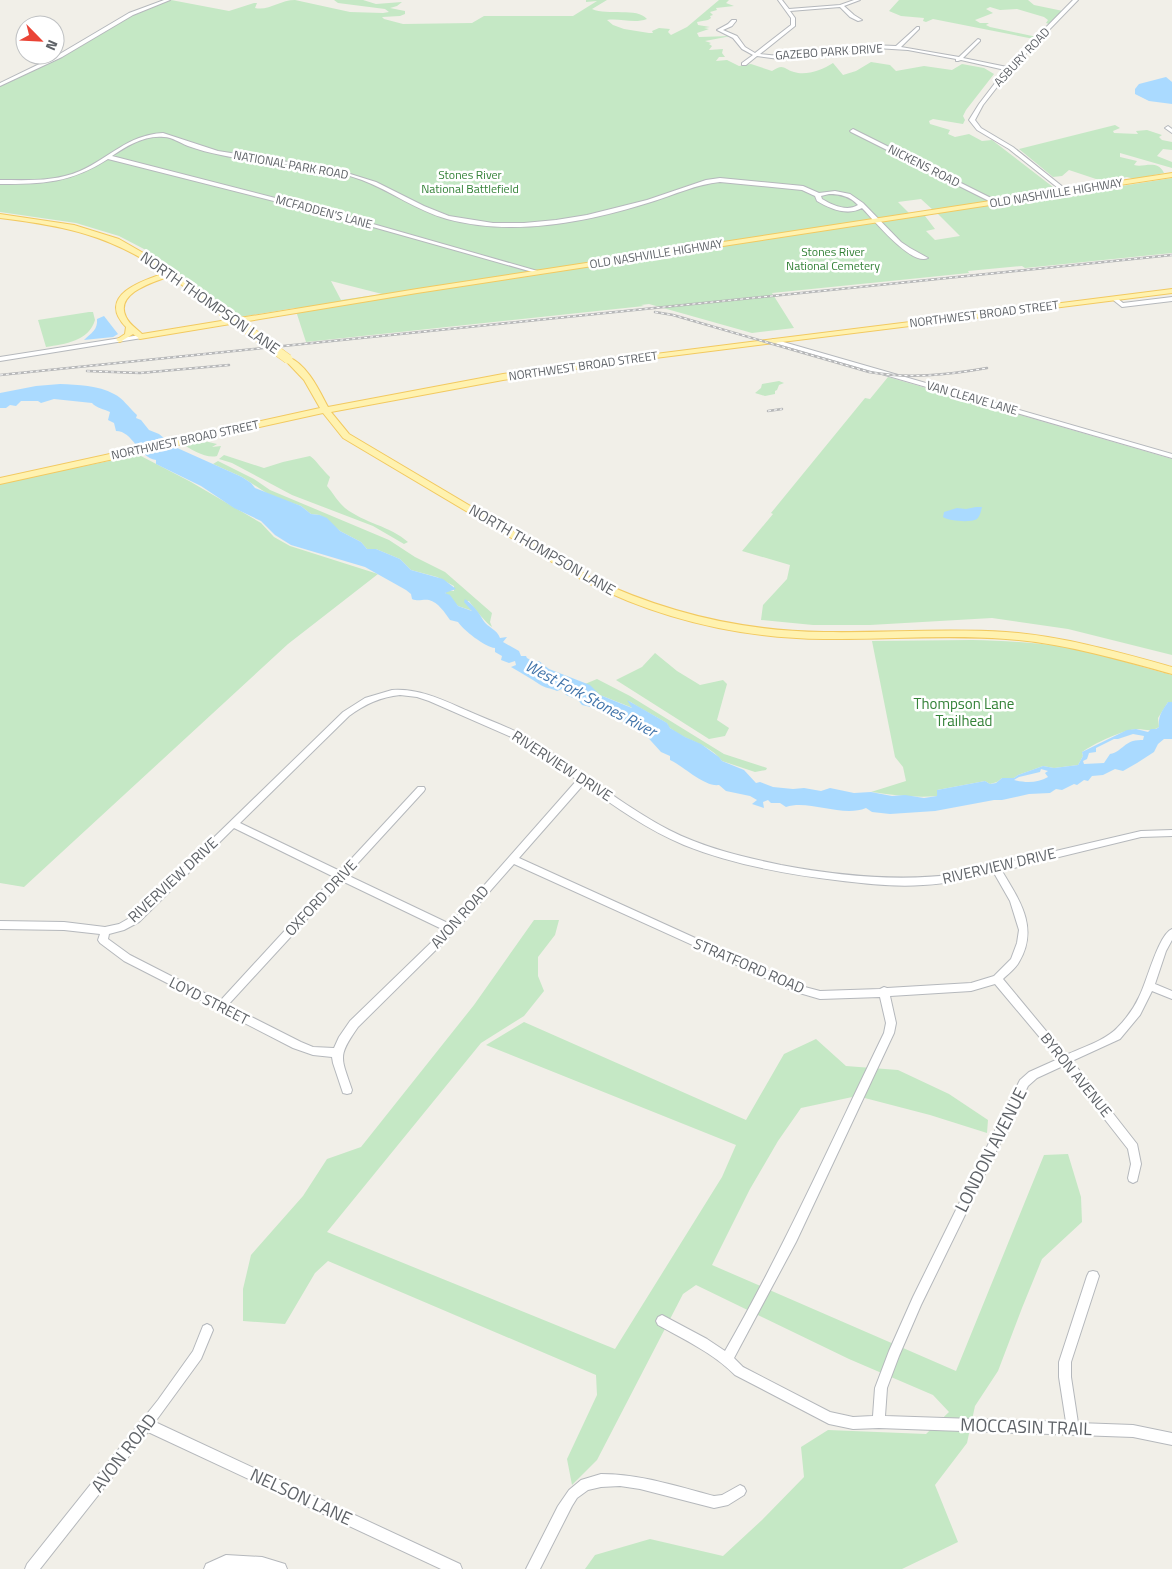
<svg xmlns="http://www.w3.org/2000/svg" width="1172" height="1569" viewBox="0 0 1172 1569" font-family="'Titillium Web',sans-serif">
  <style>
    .green { fill: #c5e8c5; fill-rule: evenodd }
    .water { fill: #aadaff; fill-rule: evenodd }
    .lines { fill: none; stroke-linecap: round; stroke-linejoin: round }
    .minor-casing { stroke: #b5b8bc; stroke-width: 2 }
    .major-casing { stroke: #f2c960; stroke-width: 2 }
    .minor { fill: #fff; fill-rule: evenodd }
    .major { fill: #fff2af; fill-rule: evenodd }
    .rail-casing { stroke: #b6b7b8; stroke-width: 2.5 }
    .rail { stroke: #fff; stroke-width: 1; stroke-dasharray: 3; stroke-linecap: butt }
    .major-bridge-casing { stroke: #f2c960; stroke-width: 10; stroke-linecap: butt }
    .major-bridge { stroke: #fff2af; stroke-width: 9 }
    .labels { text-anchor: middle; stroke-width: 5; stroke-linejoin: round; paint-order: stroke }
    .far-street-label { font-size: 12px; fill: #5f6368; stroke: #fff }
    .far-park-label { font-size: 12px; fill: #348238; stroke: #fff }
    .street-label { font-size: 15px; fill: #5f6368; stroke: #fff }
    .park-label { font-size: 15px; fill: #348238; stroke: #fff }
    .water-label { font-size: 16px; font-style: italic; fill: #4174aa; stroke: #fff }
    .near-street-label { font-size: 18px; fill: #5f6368; stroke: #fff }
  </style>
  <rect width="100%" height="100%" fill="#f1efe8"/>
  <g class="green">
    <path d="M171,0L229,11L254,3H257L255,8C269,11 280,0 295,0L350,12L383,13L389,12L385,9L338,3L334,0H315H363L376,4L402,2L397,6L390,8L405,11V14L400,16L382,17L384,19L403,24L472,23L484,16H573L597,1L586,2V0H607L592,9C608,16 637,7 647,19C634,24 620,18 607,20L613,25L624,29L649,33H653L652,31L659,28L670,29L668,32L671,35L687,27L719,0H729L726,3L734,6L716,8L717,10L710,12L713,15L710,16L711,18L708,20L697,22L698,25L710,27L704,28L709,29L697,33L699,37L731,36L705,41L711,43L709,44L712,46L709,50L723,49L722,53L725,57H719L716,61L727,60L739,66L751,64L772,71C784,63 783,69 794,72C806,76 822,70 833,63L843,75L856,71L871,62L890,65L896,71L924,66L952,70L962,64L984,68L994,74L966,110L963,116L965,120L963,124L933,119L929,121L930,124L950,130L948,134L955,137L969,134L982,141L992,140L1053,187L1051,191L1004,199L1009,204L1172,178V253L1025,268L1022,266L968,271L969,273L772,293L794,328L752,333L649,304L641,305L644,306L306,342L295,308L240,317L144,249L119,236L76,223L0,212V86L60,58L134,14ZM921,199L933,210L909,213L898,202ZM937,213L960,236L935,240L926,231L935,229L925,216ZM331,281L382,294L341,300Z"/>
    <path d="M899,0H1028L1034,5L1063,11L1049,24L1046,23L1048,20L1044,17L1017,9L1000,10L990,7L986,9L993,13L975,20L980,23H989L986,25L990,27L1037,37L1034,39L933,19L926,22L923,21L924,18L901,16L889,11Z"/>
    <path d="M1115,125L1120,128L1113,131L1114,133L1138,134L1136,131L1147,130L1162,135L1159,137L1162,140L1172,142V150L1163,149L1157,156L1172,162V168L1120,153V157L1137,161L1134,165C1144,168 1157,159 1164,173L1134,179L1127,177L1102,181L1069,170L1062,176L1053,177L1019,149Z"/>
    <path d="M89,312H93L95,320C89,341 65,344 46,347L38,320Z"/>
    <path d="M888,377L1172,459V655L1068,629L992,618L870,625H813L761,620L763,605L787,579L790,565L742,551L773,514L771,513L865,398L870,399Z"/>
    <path d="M779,381L784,383L779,385L777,390L775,391V394L765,396L755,393L761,388L762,384Z"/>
    <path d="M200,440L217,444L212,447L221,446L217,456C206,459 191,449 182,444Z"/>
    <path d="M139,455L191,482L261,523L274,537L290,546L378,574L288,644L24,887L0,883V483Z"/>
    <path d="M224,455L264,468L283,462L310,456C318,462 322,470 330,477L327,486C333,493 338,502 345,508C364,523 390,526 408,542L404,544L373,526L292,495L232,463L219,459Z"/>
    <path d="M218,461L254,479L270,490L389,540L415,557L445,572L492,613L490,622L492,627C486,623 474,608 469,601H467L473,611L458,606L445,593L447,591H454V586L437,577L411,570L400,559L376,549H367L361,542L340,531L320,515L311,514L301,506L271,496L242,477L213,464Z"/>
    <path d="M972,640C1010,641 1050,643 1087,651C1115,658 1143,668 1172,675V702H1168L1158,718L1159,727C1150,733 1147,729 1137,729C1125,729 1093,744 1082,752L1083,756L1078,765L1054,768L1043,766L1018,775L1014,778H1002L997,782L990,784L985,781L937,790V796C914,798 894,795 871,792L906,781L903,767L895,757L872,641Z"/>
    <path d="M655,653L677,671L700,685L723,680L727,684L717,720L729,728L725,736L709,739L616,680L642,667Z"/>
    <path d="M597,679L630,696L724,754L767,768L766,770L755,772L722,761C710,744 686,741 670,728C665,724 671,726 665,722C654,715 641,709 629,701L633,708L600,695L585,684Z"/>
    <path d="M534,920H559L555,935L538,957V976L544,991L524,1016L481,1043L327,1232L615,1349L722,1177L736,1145L486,1045L524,1022L746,1120L784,1054L816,1039L846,1066L898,1070L949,1094L988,1120L987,1133L930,1115L857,1096L801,1108L778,1141L750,1189L712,1265L956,1371L1044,1155L1068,1154L1081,1197L1082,1222L1042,1259L1022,1308L998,1371L975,1406L967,1443L935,1485L958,1542L902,1569H585L595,1555L650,1539L723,1556L762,1520L804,1477L801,1447L828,1430L926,1434L949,1412L933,1395L849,1359L696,1285L683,1294L597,1460L572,1485L567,1459L597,1395L596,1375L328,1261L315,1273L285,1324L243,1321V1289L251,1255L303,1196L327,1159L361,1147L474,1005Z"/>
  </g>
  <g class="water">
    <path d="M1166,77L1172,82V104L1149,101L1135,94V89L1139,84Z"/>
    <path d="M104,316L118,334L113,337L84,340C91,333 98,330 97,319Z"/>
    <path d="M60,384C78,385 98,385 114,394C123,398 129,408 137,415L136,418L141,420L149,430L159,434L175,447L242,477L251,483L255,488L301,506L311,514L320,515L327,518L340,531L361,542L367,549H376L400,559L411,570L443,579L456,589L445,593L450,595L458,606L472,611L464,602L465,599C473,605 478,611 483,620C488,628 497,629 500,638L507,637L503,642L519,651L521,656H526L527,658L534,662L539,661L549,669L590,685L600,695L632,708L627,700L667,723L670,728L685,737L701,744L719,757L722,761L744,770L756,783L760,782L773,787L793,789L804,788L821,791L830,788L854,793L871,792L892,796L905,795L924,798L937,796V790L985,781L990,784L996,783L1002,778H1014L1018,775L1043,766L1054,768L1078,765L1083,756L1082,752L1127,730L1136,729L1148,732L1151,729H1156L1159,727C1158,716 1162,711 1168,702H1172V739H1164L1158,744L1154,752L1137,763L1123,771L1115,769L1103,775L1092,776L1088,781L1084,780L1077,785L1074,784L1062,790L1056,789L1050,793L1029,794L1002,800H994L935,811L890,814L872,812L866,808C842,818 809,799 786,807L780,803H771L768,800L763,802L764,808L752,804L757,800L750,796L726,791L719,785C704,787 685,767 670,760V756L661,752L642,731L616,718L605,714L599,709L582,705L578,700L566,695L562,689L557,691C551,688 544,688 539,684C530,678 520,672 511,667L516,665L515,661L509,663L501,660L502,656L495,652V648C485,647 463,630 458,622L450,620C445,613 438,602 429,600C422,599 419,602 412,599L411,594L406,590L365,567L291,545L275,535L261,521L234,508L201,486L156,464V460C138,457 133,431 116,431L114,423L108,420L110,412C104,409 96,408 92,403L54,399L41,403L38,401H21L16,406L10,405L6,408H0V393L36,386ZM1133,734L1144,736L1143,740C1124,739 1124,751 1110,754L1104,763L1084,764L1083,761L1087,759L1089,753L1096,752V748L1114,739H1118ZM1041,769L1048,771L1045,773L1048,777C1038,783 1026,783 1014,780L1019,777L1040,772Z"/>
    <path d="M976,507H982C981,511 980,516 977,519C970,523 949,521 943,517L944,512L957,508L966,509Z"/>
  </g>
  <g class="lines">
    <g class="minor-casing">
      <g id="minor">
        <path d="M164,0H170L133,15L62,57L0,86V83L58,55L129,13Z"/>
        <path d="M778,0H782L789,9L840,5L854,0H860L844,6L854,15L862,20L858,21L850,17L840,7L790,11L795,18V26L760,54C805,61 850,42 896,46L917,27H919V29L901,47L959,57L978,39L980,40V41L963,58L1007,67L1073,0H1078L1012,68L983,105L975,120L981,128L1013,147L1068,191L1063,192L1009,149L977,130L969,120L979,104L1005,70L961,60L958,61H956V59L908,50L876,48L792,58L779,59L757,56L746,65H742V63L753,55L742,49L733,38L717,30L728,24L732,20H736V21L732,26L723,30L737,36L745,47L755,53L791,25V18Z"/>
        <path d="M1168,126L1172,129V133L1165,128Z"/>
        <path d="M853,129L997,201L998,202L993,203L851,132L850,131Z"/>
        <path d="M163,133L218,151L314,166L347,173L376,182L424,206L449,216L493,223H524L556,220L587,215L647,200L706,180L720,178L803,186L819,193L835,191L850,194L863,203L901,242L910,248L928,258C912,267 873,219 862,208C848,216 830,209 817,201L815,196L802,190L720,182C697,184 674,195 651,202C587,222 514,237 447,219C417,211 391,191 362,180C317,164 267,165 221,155C210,153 199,150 188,146C180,143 172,137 164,137C144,135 127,146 112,156L345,216L541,272L536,273L341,218L108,159C71,183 43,184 0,184V180C26,180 55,182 80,171C110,158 127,135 163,133ZM829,194C840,194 850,196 858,205C847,212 832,205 822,199L821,196Z"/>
        <path d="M1112,297H1116L1123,303L1172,297V301L1122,307L1112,299Z"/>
        <path d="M140,335L142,336V338L0,361V357Z"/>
        <path d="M773,339L1172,454V458L771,342L770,341Z"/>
        <path d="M392,690C419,688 443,700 468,711C490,721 513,728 533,741C580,769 621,805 669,830C704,848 743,857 781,865C840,876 899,882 958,874L1141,831L1172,830V836L1141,837L1002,871C1020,901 1039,928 1019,962C1016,968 1008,974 1003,979L1066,1055C1081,1048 1106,1040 1117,1028C1126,1019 1134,1008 1139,997C1147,982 1158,935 1172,929V940L1166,951L1155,984L1172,991V999L1152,991L1140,1015L1120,1039L1072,1061L1137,1144L1141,1164L1137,1181L1133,1183L1129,1181L1128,1178L1131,1164L1128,1149L1063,1066L1037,1078L1028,1086L921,1305L899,1356L887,1388L885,1416L1066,1422L1059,1377V1362L1087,1276L1089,1272L1093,1271L1097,1272L1099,1276L1071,1362V1377L1078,1423L1133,1425L1172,1433V1445L1133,1437L879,1428L853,1429L829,1424L735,1375C713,1353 685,1340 658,1325L656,1321L658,1317L662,1315L707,1339L725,1351C784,1248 832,1140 884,1033L886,1023L880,997L820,999L796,992L514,864L454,932L358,1027C337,1057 341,1057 352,1090L351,1093L347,1094L343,1093L333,1063L332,1057L313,1055L293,1048L221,1011L216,1010V1008L124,961L100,943L98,940L100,934L64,930L0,929V921L64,922L105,927L119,924L133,916L343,712L365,698ZM400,695L417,697L429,701L518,740L534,749L577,780L450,924L347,875L424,791L425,789L424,787H418L340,871L240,823L349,716C365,704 381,697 400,695ZM584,784C615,807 648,830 684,845C734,865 790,875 843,881C870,884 896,887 923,885C947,884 970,879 994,873L1010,901L1019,930L1017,943L1011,959L994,976L971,983L887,988L884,987L880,989L820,991L801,986L519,858ZM234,828L334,877L220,1001L130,955L108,939L109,934L124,930L139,922ZM342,881L444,930L350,1021L339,1037L334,1048L313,1047L301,1042L228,1005ZM995,984L1058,1059L1029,1072L1020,1080L913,1297L889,1351L875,1388L873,1416L853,1417L830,1412L743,1367L734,1358L796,1242L894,1033L896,1023L890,996L971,991Z"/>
        <path d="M207,1324L211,1326L213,1330L201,1359L155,1422L460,1564L462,1569H441L148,1432L40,1569H25L27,1564L158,1400L193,1351L203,1326Z"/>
        <path d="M601,1474C640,1474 676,1486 714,1496L722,1495L740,1485L744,1487L746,1491L744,1495L728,1505L714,1508L640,1489L620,1486L601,1487L588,1490L577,1498L572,1506L540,1569H526L558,1506L569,1490L581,1480Z"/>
        <path d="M226,1555L262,1557L285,1564L287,1569H204L206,1564Z"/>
      </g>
    </g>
    <g class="major-casing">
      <g id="major">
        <path d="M1172,173V177L417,293L140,339L133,334L120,342L116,340L125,334L126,327C96,296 141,281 165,273C110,235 65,226 0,218V214L74,225L119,239L159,262L226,311L219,313L170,276C154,282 114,293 126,317C129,324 137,329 142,334L417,289Z"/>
        <path d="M1172,289V293L600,365L503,380L331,412L349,434L590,577C665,613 741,631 824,632C885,633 945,628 1006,632C1062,636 1118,652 1172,667V674C1117,659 1063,643 1006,639C945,634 885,640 824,639C739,638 659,619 584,581L343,438L323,413L0,484V478L320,408L304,380L284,359L288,357C307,364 319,390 328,407L503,374L600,361Z"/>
      </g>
    </g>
    <use href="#minor" class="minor"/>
    <use href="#major" class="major"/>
    <g class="rail-casing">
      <g id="rail">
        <path d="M655,312L673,315L869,372C909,379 947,375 987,368"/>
        <path d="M87,371L140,373L229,365"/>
        <path d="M0,375L1172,255"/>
        <path d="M768,411L782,409"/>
      </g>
    </g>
    <use href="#rail" class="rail"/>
    <g class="major-bridge-casing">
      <path id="major-bridge" d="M222,311L288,359"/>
    </g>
    <use href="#major-bridge" class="major-bridge"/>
  </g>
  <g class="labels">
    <g class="far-street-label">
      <text transform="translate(829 52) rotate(-4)" y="4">GAZEBO PARK DRIVE</text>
      <text transform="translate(1022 57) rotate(-47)" y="4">ASBURY ROAD</text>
      <text transform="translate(291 165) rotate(10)" y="4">NATIONAL PARK ROAD</text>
      <text transform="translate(924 166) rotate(27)" y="4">NICKENS ROAD</text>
      <text transform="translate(1056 193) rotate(-9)" y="4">OLD NASHVILLE HIGHWAY</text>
      <text transform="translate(324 212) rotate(15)" y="4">MCFADDEN'S LANE</text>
      <text transform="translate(656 254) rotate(-9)" y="4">OLD NASHVILLE HIGHWAY</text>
      <text transform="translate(984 314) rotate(-7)" y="4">NORTHWEST BROAD STREET</text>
      <text transform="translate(583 366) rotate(-8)" y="4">NORTHWEST BROAD STREET</text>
      <text transform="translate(972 398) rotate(16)" y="4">VAN CLEAVE LANE</text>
      <text transform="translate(185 440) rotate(-12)" y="4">NORTHWEST BROAD STREET</text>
    </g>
    <g class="far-park-label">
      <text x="470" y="179">Stones River<tspan x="470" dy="14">National Battlefield</tspan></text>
      <text x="833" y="256">Stones River<tspan x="833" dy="14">National Cemetery</tspan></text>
    </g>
    <g class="street-label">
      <text transform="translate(210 303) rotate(35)" y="5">NORTH THOMPSON LANE</text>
      <text transform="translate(542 550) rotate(30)" y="5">NORTH THOMPSON LANE</text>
      <text transform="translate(562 766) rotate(33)" y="5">RIVERVIEW DRIVE</text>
      <text transform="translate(999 866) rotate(-13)" y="5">RIVERVIEW DRIVE</text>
      <text transform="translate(173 880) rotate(-43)" y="5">RIVERVIEW DRIVE</text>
      <text transform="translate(321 898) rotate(-47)" y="5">OXFORD DRIVE</text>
      <text transform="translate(460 917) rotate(-48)" y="5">AVON ROAD</text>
      <text transform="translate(749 966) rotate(23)" y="5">STRATFORD ROAD</text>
      <text transform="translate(209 1001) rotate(27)" y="5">LOYD STREET</text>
      <text transform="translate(1076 1075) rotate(51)" y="5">BYRON AVENUE</text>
    </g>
    <g class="park-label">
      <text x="964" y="709">Thompson Lane<tspan x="964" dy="17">Trailhead</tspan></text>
    </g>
    <g class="water-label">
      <text transform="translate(591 698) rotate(28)" y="6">West Fork Stones River</text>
    </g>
    <g class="near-street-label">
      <text transform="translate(991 1150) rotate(-63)" y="6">LONDON AVENUE</text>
      <text transform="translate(1026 1427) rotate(2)" y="6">MOCCASIN TRAIL</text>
      <text transform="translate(124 1453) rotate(-52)" y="6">AVON ROAD</text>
      <text transform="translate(301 1497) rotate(25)" y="6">NELSON LANE</text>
    </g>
  </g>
  <g transform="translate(40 40) rotate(114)"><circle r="24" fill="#ffffff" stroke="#bfc1c3"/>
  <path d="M0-4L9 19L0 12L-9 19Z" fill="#ea4335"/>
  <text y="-8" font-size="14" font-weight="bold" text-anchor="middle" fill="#5f6368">N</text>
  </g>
</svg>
